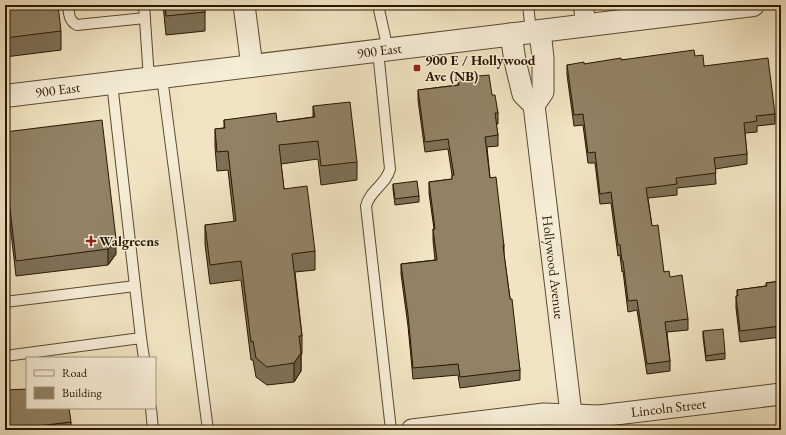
<svg xmlns="http://www.w3.org/2000/svg" width="786" height="435" viewBox="0 0 786 435" font-family="'EB Garamond',serif">
  <style>
    .lines { fill: none; stroke-linecap: round; stroke-linejoin: round }
    .service-casing { stroke: #5b4a30; stroke-width: 12 }
    .minor-casing { stroke: #5b4a30; stroke-width: 23 }
    .tertiary-casing { stroke: #5b4a30; stroke-width: 24 }
    .service { stroke: #f6edd7; stroke-width: 10 }
    .minor { stroke: #f6edd7; stroke-width: 21 }
    .tertiary { stroke: #f6edd7; stroke-width: 22 }
    .wall { fill: #7d7057; stroke: #291700 }
    .shaded-wall { fill: #665b47; stroke: #291700 }
    .building { fill: #918265; stroke: #291700 }
    .poi-dot { fill: #8f2418; stroke: #f6edd7; stroke-width: 1.5 }
    .labels { text-anchor: middle; stroke-width: 3; stroke-linejoin: round; paint-order: stroke }
    .street-label { font-size: 14px; fill: #291700; stroke: #f6edd7 }
    .poi-label { font-size: 14px; font-weight: bold; fill: #291700; stroke: #f6edd7; text-anchor: start }
  </style>
  <rect width="100%" height="100%" fill="#f1e4c2"/>
  <filter id="stains"><feTurbulence type="fractalNoise" baseFrequency=".005" numOctaves="4"/><feColorMatrix values="0 0 0 0 .2 0 0 0 0 .09 0 0 0 0 .02 0 0 0 .5 -.17"/></filter>
  <radialGradient id="worn" r=".72"><stop offset=".6" stop-color="#630" stop-opacity="0"/><stop offset="1" stop-color="#630" stop-opacity=".3"/></radialGradient>
  <g class="lines">
    <g class="service-casing">
      <g id="service">
        <path d="M68,5C69,14 69,21 77,25L145,18"/>
        <path d="M144,5L149,79"/>
        <path d="M378,5L388,50"/>
        <path d="M528,5L531,32"/>
        <path d="M579,5L581,26"/>
        <path d="M588,5L590,25"/>
        <path d="M378,51L390,169C386,185 370,190 366,206L391,430"/>
        <path d="M162,77L208,430"/>
        <path d="M135,286L141,338"/>
        <path d="M5,302L135,286L112,83"/>
        <path d="M5,356L141,338L144,358"/>
        <path d="M151,408L153,430"/>
      </g>
    </g>
    <g class="minor-casing">
      <g id="minor">
        <path d="M244,5L252,66"/>
        <path id="s1" d="M511,34L515,61L523,94L534,105L573,430"/>
        <path d="M534,105L543,92V58L540,31"/>
        <path id="s2" d="M412,430L544,414L599,416L781,394"/>
      </g>
    </g>
    <g class="tertiary-casing">
      <g id="tertiary">
        <path id="s3" d="M5,96L753,5"/>
      </g>
    </g>
    <use href="#service" class="service"/>
    <use href="#minor" class="minor"/>
    <use href="#tertiary" class="tertiary"/>
  </g>
  <g class="wall">
    <path d="M5,5L61,31V50L5,57Z"/>
    <path d="M163,5H204L205,12V31L166,35Z"/>
    <path d="M695,56L704,66L775,114V124L757,126V132L745,133L747,154V164L715,169L716,184L677,188V195L648,198L652,226L664,272L670,277L688,319V330L667,332L670,361V371L647,374L637,310L628,312L623,271L622,272L620,255L618,256L611,203L600,204L595,163H588L583,125L574,126L567,75V65L584,64L621,60Z"/>
    <path d="M458,78L492,95L498,113V124H496L498,135V146L487,147L490,178L504,246V255L520,370V380L460,388L458,375L413,379L408,326L401,274V264L435,260L433,240V229H434L429,193V182L452,179V175L448,149L425,152L418,100V90L458,85Z"/>
    <path d="M313,106L357,162V180L321,185L318,159L281,164L284,189L315,251V270L295,272L302,336V354H301V371L294,382L267,385L256,377L253,360H251L241,280L210,284L205,244V225L234,222L228,170L217,171L215,147V129L224,128V120L277,122L313,117Z"/>
    <path d="M5,132L116,254L108,265L16,276L5,181Z"/>
    <path d="M393,184L419,196V202L395,205L393,189Z"/>
    <path d="M781,281V337L740,342L736,308V296H737V290L766,286V283Z"/>
    <path d="M703,331L725,353V359L706,361L703,337Z"/>
    <path d="M71,422V430H5Z"/>
  </g>
  <g class="shaded-wall">
    <path d="M116,239V254L108,265V249Z"/>
    <path d="M301,353V371L294,382V363Z"/>
  </g>
  <g class="building">
    <path d="M5,5H58L61,31L5,38Z"/>
    <path d="M165,5H204L205,12L166,16Z"/>
    <path d="M694,50L695,56L703,55L704,66L768,58L775,114L756,116L757,121L744,123L747,154L714,158L716,173L676,178L677,184L646,188L652,226L658,225L664,272L669,271L670,277L682,275L688,319L665,322L670,361L647,364L637,300L628,301L623,261H622L620,245H618L611,192L600,194L595,152L588,153L583,114L574,115L567,65L584,62V64L621,58V60Z"/>
    <path d="M489,75L492,95H495L498,113H495L498,135L485,137L490,178L496,177L504,246H503L510,299H512L520,370L460,377L458,364L413,368L408,315L401,264L437,260L433,229H435L429,182L452,179V175H454L448,139L425,142L418,90L459,85L458,78Z"/>
    <path d="M350,102L357,162L321,166L318,141L279,145L284,189L307,186L315,251L292,254L302,336H299L301,353L294,363L267,367L256,358L253,341L251,342L241,261L210,265L205,225L236,221L228,151L217,152L215,129L225,128L224,120L276,113L277,122L315,117L313,106Z"/>
    <path d="M102,120L116,239L108,249L16,261L5,165V132Z"/>
    <path d="M417,181L419,196L395,199L393,184Z"/>
    <path d="M781,281V326L740,331L736,296H738L737,290L767,286L766,283Z"/>
    <path d="M723,329L725,353L706,356L703,331Z"/>
    <path d="M27,389V408H69L71,422L5,430V390Z"/>
  </g>
  <g class="poi-dot">
    <rect x="413" y="64" width="8" height="8" rx="2"/>
    <path d="M89 235h4v4h4v4h-4v4h-4v-4h-4v-4h4z"/>
  </g>
  <g class="labels">
    <g class="street-label">
      <text dy="5" stroke="none"><textPath href="#s3" startOffset="377">900 East</textPath></text>
      <text dy="5" stroke="none"><textPath href="#s3" startOffset="53">900 East</textPath></text>
      <text dy="5" stroke="none"><textPath href="#s1" startOffset="240">Hollywood Avenue</textPath></text>
      <text dy="5" stroke="none"><textPath href="#s2" startOffset="258">Lincoln Street</textPath></text>
    </g>
    <g class="poi-label">
      <text x="425" y="65">900 E / Hollywood<tspan x="425" dy="16">Ave (NB)</tspan></text>
      <text x="99" y="246">Walgreens</text>
    </g>
  </g>
  <rect width="786" height="435" fill="none" stroke="#f1e4c2" stroke-width="20"/>
  <rect x="6" y="6" width="774" height="423" fill="none" stroke="#291700" stroke-width="2"/>
  <rect x="10" y="10" width="766" height="415" fill="none" stroke="#291700"/>
  <rect x="26" y="357" width="130" height="52" fill="#f6edd7" stroke="#a49781"/>
  <rect x="34" y="370" width="20" height="6" fill="#f6edd7" stroke="#a49781"/>
  <text x="62" y="377" font-size="12" fill="#291700">Road</text>
  <rect x="34" y="387" width="20" height="12" fill="#918265" stroke="#a49781"/>
  <text x="62" y="397" font-size="12" fill="#291700">Building</text>
  <rect width="100%" height="100%" filter="url(#stains)"/>
  <rect width="100%" height="100%" fill="url(#worn)"/>
</svg>
